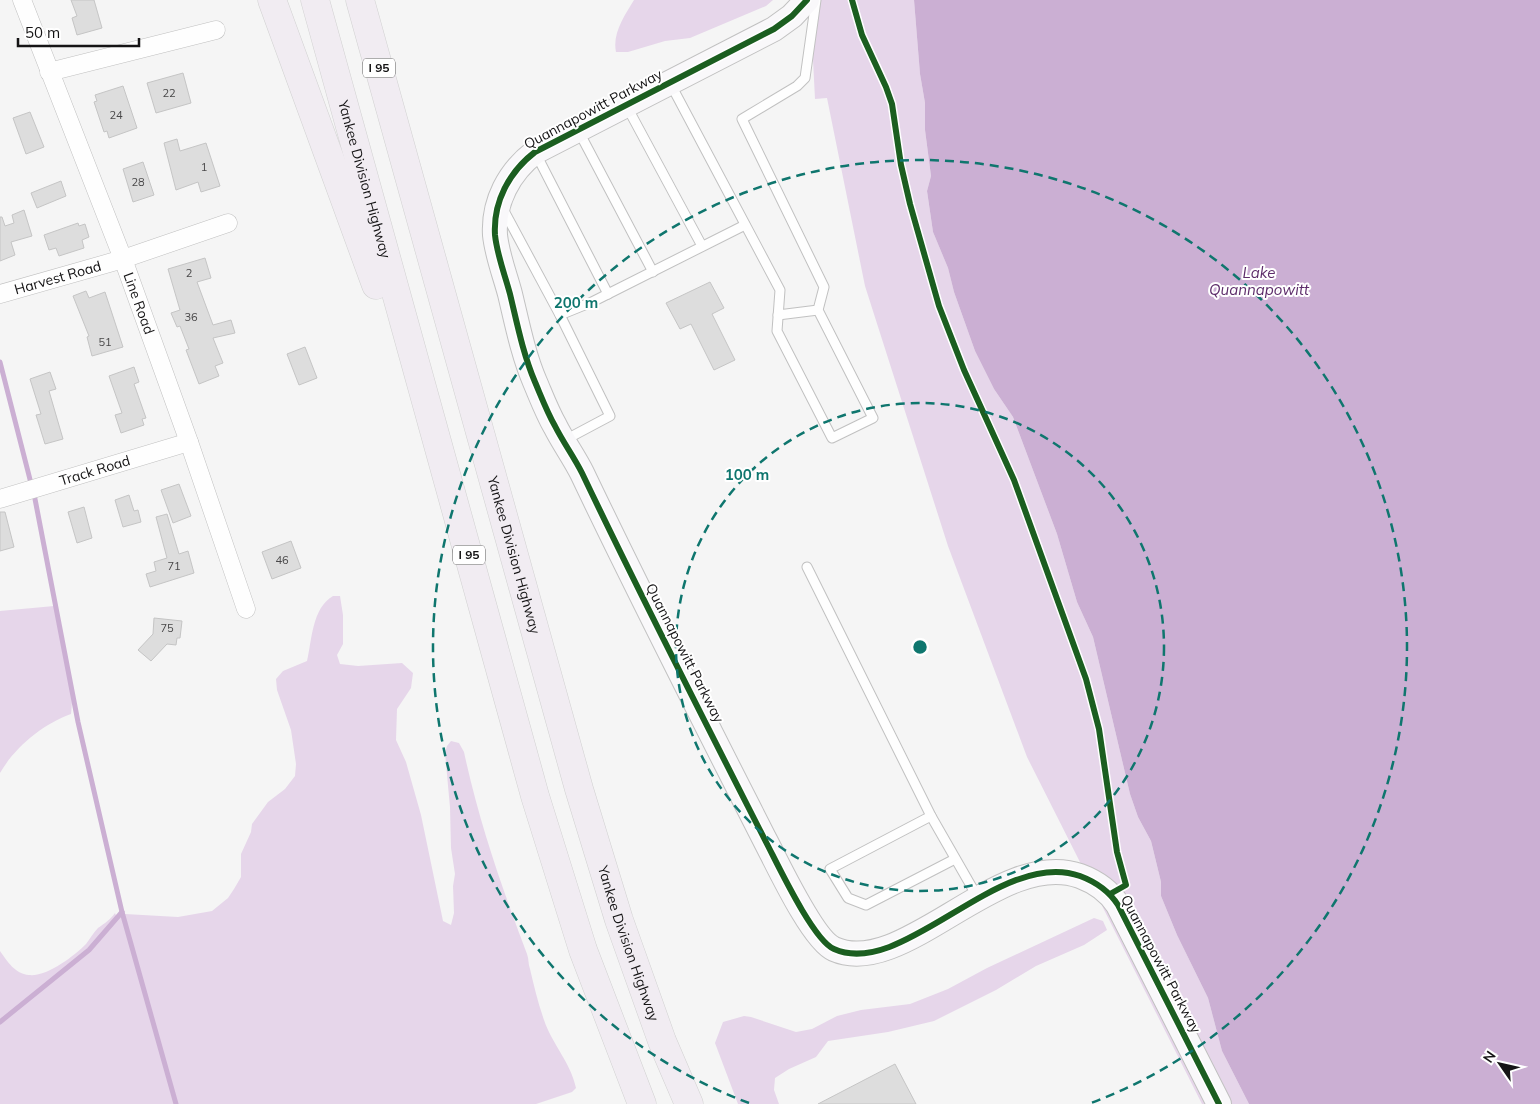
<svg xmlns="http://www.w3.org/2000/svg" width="1540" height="1104" viewBox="0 0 1540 1104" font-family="Mulish,sans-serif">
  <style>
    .green { fill: #e6d6ea }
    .water { fill: #cbafd3 }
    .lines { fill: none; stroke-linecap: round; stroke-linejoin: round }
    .stream { stroke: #cbafd3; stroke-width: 5 }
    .building { fill: #ddd; stroke: #c5c5c5 }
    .lane-casing { stroke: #c1c1c1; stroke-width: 11 }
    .street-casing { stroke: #c1c1c1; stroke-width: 19 }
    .secondary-casing { stroke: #c1c1c1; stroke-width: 26 }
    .highway-casing { stroke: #d1d1d1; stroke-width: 29 }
    .lane { stroke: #fefefe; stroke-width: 9 }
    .street { stroke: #fefefe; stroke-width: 18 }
    .secondary { stroke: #f9f8fa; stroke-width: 24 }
    .highway { stroke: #f1ecf2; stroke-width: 28 }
    .cycleway-casing { stroke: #fff; stroke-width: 9 }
    .cycleway { stroke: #1b5e20; stroke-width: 6 }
    .ring { fill: none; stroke: #0f766e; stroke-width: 2.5; stroke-dasharray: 9 6 }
    .labels { text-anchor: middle; stroke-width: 4; stroke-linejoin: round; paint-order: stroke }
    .number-label { font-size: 11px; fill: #484748 }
    .shield { fill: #fff; stroke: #5b5a5b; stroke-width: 1 }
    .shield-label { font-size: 12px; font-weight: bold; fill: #151415 }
    .street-label { font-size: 14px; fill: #151415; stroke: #fff }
    .water-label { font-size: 15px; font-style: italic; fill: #5d2c6a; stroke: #fff }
    .centre { fill: #0f766e; stroke: #fff; stroke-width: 2.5 }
    .ring-label { font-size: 15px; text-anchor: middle; font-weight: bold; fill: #0f766e; stroke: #fff; stroke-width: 4; stroke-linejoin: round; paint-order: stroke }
  </style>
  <rect width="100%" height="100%" fill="#f5f5f5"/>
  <g class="green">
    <path d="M634,0H773L766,6L690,38L665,41L628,52H616C612,33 625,15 634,0Z"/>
    <path d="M810,0H914L920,74L925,103V130L931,176L927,191L933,232L948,268L954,292L975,351L994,389L1013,417L1057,534L1077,602L1093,637L1130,794L1138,817L1151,841L1161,882V896L1177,935L1208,998L1222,1051L1249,1104H1202L1027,757L948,546L865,286L827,98L815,99Z"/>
    <path d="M333,596H340L343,615V644L337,655L340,664L358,666L402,663L413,673L411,688L397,709L396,740L406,762L421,815L443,921L451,925L454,913L453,886L455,874L451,848L450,807L445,753L447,746L451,741L459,743L464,752C479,822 502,888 527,954C529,959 528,964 530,969C534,986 538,1003 544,1020C552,1044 571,1063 576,1088L572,1092L536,1104H0V951C7,961 15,974 29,975C47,977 74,956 86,944C90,939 93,933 98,928C105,923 110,920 115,913L117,918L125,914L178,917L212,911L228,898L234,889L241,877V854L251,832L252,824L268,802L285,789L295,776L296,764L291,730L277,690L276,679L283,671L307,661C312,640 312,608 333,596Z"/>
    <path d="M54,606C64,632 75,687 71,714C43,724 15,747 0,773V611Z"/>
    <path d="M1094,918L1103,921L1107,930L1084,945L1036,966L996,990L934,1021L888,1032L828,1041L816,1057L789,1069L775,1078L774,1090L779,1104H738L715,1043L723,1022L744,1016L751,1017L796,1032L812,1029L837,1016L861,1010L910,1004L948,989L987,968Z"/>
  </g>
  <path class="water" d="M914,0H1540V1104H1249L1222,1051L1208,998L1177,935L1161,896V882L1151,841L1138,817L1130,794L1093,637L1077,602L1057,534L1013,417L994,389L975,351L954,292L948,268L933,232L927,191L931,176L925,130V103L920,74Z"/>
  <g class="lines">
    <g class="stream">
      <path d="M0,362L35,499L78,722L122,912L176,1104"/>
      <path d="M0,1022L89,950L122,912"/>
    </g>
  </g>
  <g class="building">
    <path d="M71,0H94L102,28L77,35L72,18L77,16Z"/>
    <path d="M183,73L191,103L156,113L147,83Z"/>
    <path d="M123,86L137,128L109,138L107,131L104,132L94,102L97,101L95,95Z"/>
    <path d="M30,112L44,147L26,154L13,118Z"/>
    <path d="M177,139L180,151L206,143L220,186L201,192L198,182L176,190L164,143Z"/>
    <path d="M143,162L154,195L133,202L123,169Z"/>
    <path d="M61,181L66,196L37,208L31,193Z"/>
    <path d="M24,210L32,236L11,242L15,255L0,261V217H2L5,226L14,223L12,215Z"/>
    <path d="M78,223L79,226L85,224L89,237L82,240L84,248L59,256L56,248L49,250L44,235Z"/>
    <path d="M205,258L211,278L197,282L213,325L231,320L235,333L213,338L223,363L215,366L219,376L199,384L186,350L189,349L180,326L177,327L171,313L180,310L168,269Z"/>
    <path d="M710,282L724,308L712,314L735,360L714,370L691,324L680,329L666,303Z"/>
    <path d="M86,291L89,298L105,292L123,347L92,356L87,337L89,336L73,296Z"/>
    <path d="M305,347L317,378L299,385L287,354Z"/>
    <path d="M134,367L139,382L134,384L146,418L142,419L144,425L121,433L115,415L122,413L109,376Z"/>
    <path d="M50,372L56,389L49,391L63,439L45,444L36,415L41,414L30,379Z"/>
    <path d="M179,484L191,516L173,523L161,490Z"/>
    <path d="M129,495L134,511L138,510L141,522L123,527L115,500Z"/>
    <path d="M84,507L92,538L77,543L68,512Z"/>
    <path d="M0,512H5L14,547L0,551Z"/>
    <path d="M167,514L179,554L188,551L194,573L150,587L146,574L156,571L154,562L167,558L156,517Z"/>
    <path d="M291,541L301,568L272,579L262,552Z"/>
    <path d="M154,618L182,621L180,638H177L176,645L167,644L151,661L138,650L153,634Z"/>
    <path d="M895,1064L916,1104H818Z"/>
  </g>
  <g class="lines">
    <g class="lane-casing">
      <g id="lane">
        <path d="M670,83L780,290L777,331L832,438L873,418L818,310L824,287L742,119L797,86L805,78L816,0"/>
        <path d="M626,105L702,246"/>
        <path d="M578,130L653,272"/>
        <path d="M535,152L608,294"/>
        <path d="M503,209L560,315L592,302L745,225"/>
        <path d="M560,315L610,416L563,441"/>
        <path d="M778,315L818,310"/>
        <path d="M807,567L931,816L830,869L848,898L866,905L955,859"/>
        <path d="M931,816L978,898"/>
      </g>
    </g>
    <g class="street-casing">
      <g id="street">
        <path id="s1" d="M22,0L123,259L189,442L246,609"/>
        <path d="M49,72L216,30"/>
        <path id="s2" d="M0,294L123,259L228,223"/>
        <path id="s3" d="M0,499L189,442"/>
      </g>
    </g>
    <g class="secondary-casing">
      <path id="secondary" d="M807,0L792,16L774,29L535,152C509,172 493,202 495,235C497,255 505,275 510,294C517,323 523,354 535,382C541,396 547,412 555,426C563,442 574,457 582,473C641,597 704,720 766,842C778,865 813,940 834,949C903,980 1000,847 1080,876C1096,882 1109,891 1118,905L1219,1104"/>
    </g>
    <g class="highway-casing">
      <g id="highway">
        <path d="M272,0L376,285"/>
        <path id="s4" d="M315,0L535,796L583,950L642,1104"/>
        <path id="s5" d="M360,0L579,789L619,920L662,1041L689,1104"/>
      </g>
    </g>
    <use href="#lane" class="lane"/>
    <use href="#street" class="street"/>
    <use href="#secondary" class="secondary"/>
    <use href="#highway" class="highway"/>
    <g class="cycleway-casing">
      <g id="cycleway">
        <path d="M807,0L792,16L774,29L535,152C509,172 493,202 495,235C497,255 505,275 510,294C517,323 523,354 535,382C541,396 547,412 555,426C563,442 574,457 582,473C641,597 704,720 766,842C778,865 813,940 834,949C903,980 1000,847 1080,876C1096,882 1109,891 1118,905L1219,1104"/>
        <path d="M852,0L862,35L886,87L892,104L901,165L910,204L939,306L964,370L1014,480L1086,679L1099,729L1117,852L1126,885L1110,894"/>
      </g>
    </g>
    <use href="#cycleway" class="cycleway"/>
  </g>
  <g class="ring">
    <circle cx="920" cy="647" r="244"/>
    <path d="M749 1103A487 487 0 1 1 1091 1103"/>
  </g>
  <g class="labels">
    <g class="number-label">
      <text x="169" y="97">22</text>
      <text x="116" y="119">24</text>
      <text x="204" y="171">1</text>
      <text x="138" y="186">28</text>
      <text x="189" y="277">2</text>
      <text x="191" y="321">36</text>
      <text x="105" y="346">51</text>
      <text x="282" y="564">46</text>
      <text x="174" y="570">71</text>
      <text x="167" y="632">75</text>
    </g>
    <g class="shield">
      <rect x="363" y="58.5" width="32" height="19" rx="4"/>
      <rect x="453" y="545.5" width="32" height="19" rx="4"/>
    </g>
    <g class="shield-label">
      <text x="379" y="72">I 95</text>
      <text x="469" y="559">I 95</text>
    </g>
    <g class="street-label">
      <text transform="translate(593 109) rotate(-28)" y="5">Quannapowitt Parkway</text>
      <text dy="5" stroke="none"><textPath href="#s4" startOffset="186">Yankee Division Highway</textPath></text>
      <text dy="5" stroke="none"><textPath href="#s2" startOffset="60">Harvest Road</textPath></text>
      <text dy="5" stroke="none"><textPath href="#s1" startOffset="325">Line Road</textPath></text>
      <text dy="5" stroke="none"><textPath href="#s3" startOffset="99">Track Road</textPath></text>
      <text dy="5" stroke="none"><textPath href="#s5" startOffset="576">Yankee Division Highway</textPath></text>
      <text transform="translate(685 653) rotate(63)" y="5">Quannapowitt Parkway</text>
      <text dy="5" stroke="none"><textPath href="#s5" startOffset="981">Yankee Division Highway</textPath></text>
      <text transform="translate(1161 964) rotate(62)" y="5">Quannapowitt Parkway</text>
    </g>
    <g class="water-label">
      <text x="1259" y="278">Lake<tspan x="1259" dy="17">Quannapowitt</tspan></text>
    </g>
  </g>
  <circle cx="920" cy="647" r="8" class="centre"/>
  <g class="ring-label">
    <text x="576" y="308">200 m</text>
    <text x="747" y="480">100 m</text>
  </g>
  <g transform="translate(1500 1064) rotate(304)" stroke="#ffffff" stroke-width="4" paint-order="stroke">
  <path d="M0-4L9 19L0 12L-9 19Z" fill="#151415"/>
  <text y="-8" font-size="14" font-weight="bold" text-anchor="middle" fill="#151415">N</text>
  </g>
  <path d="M18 38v8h121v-8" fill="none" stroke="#151415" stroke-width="2.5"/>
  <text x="25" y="38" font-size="15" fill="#151415" stroke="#ffffff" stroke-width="4" paint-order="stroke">50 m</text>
</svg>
